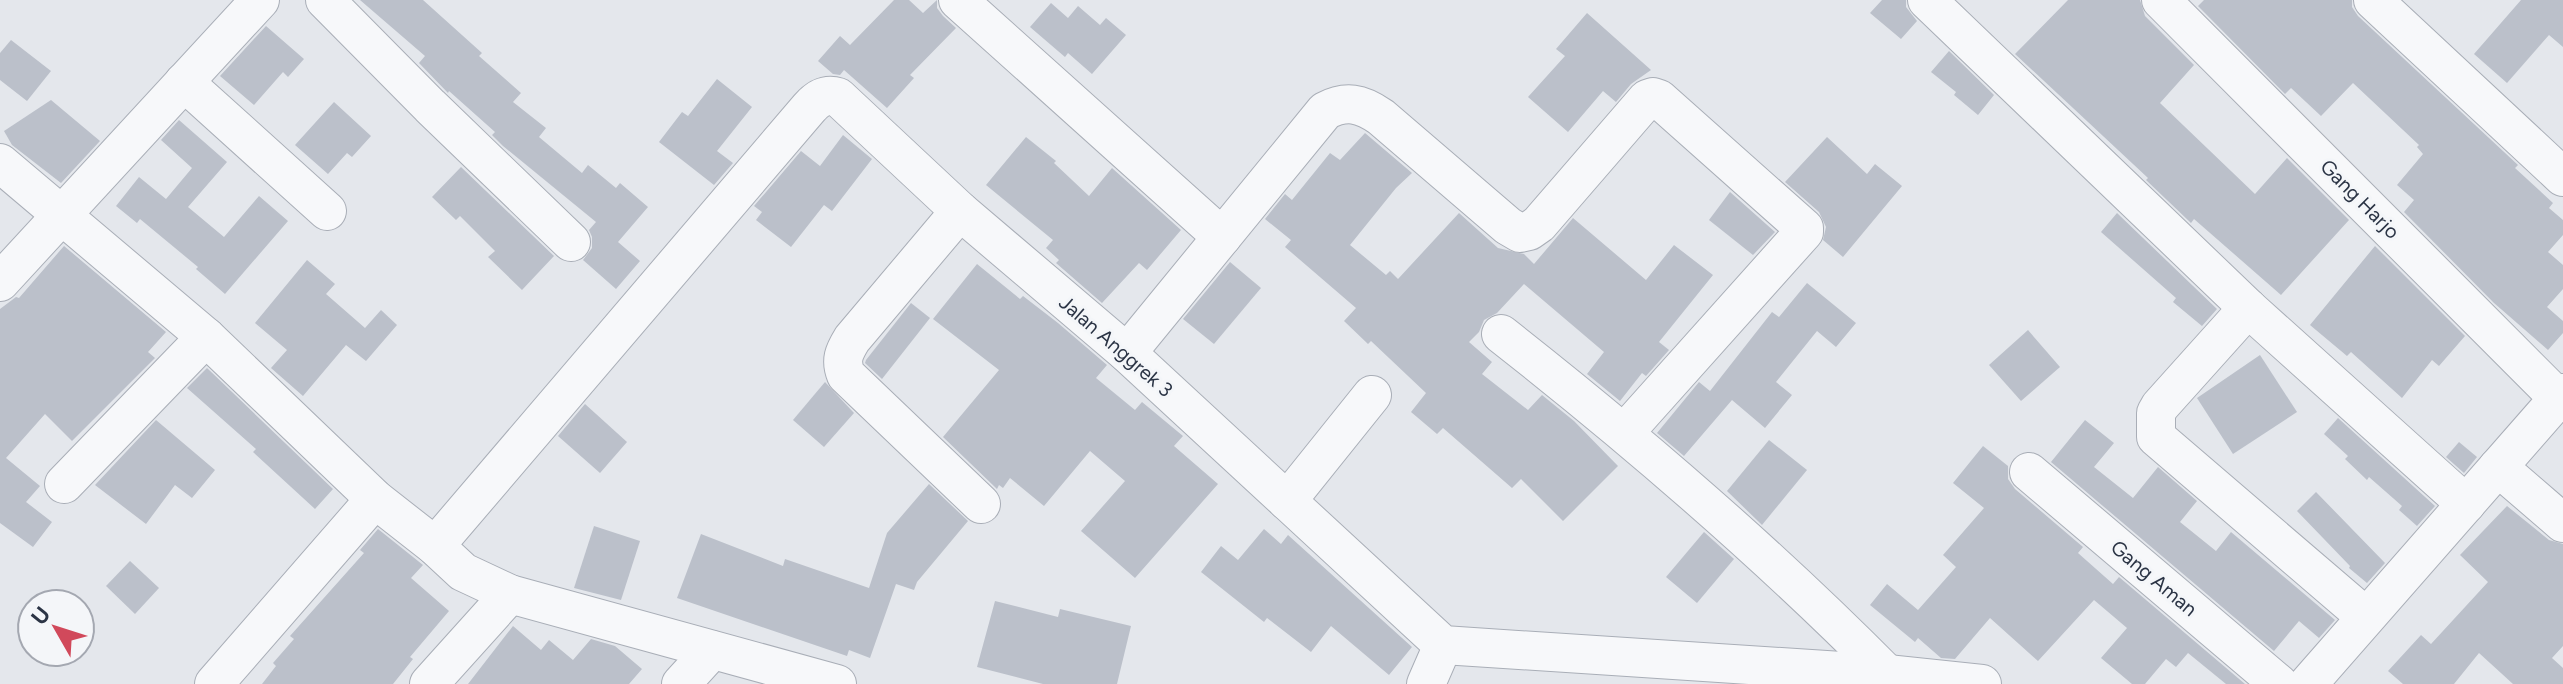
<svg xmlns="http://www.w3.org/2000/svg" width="2563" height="684" viewBox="0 0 2563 684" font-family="Figtree,sans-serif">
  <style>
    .building { fill: #bbc0ca }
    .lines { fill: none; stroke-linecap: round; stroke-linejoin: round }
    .minor-casing { stroke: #a9aeb7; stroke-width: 40 }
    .minor { stroke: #f7f8fa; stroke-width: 38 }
    .labels { text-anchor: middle; stroke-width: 6; stroke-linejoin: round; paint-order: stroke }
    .street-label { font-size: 20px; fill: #2b3445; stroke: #f4f6f9 }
  </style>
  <rect width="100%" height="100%" fill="#e4e7ec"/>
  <g class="building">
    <path d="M360,0H423L482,53L479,56L521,93L513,102L546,128L539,137L582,173L588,165L616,188L620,183L648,207L618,242L640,261L616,289L583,260L592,248V237L589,230L596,222L503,146L492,135L495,132L449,91L448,93L419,63L425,56Z"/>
    <path d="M894,0H909L923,13L937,0V8L943,16L956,28L910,75L914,78L887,108L844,70L840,75L833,74L818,61L840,36L850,45Z"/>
    <path d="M1882,0H1906V7L1917,21L1901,39L1870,13Z"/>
    <path d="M2068,0H2140L2145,16L2194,65L2160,103L2255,194L2287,158L2349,220L2281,295L2194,219L2191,223L2146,180L2148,178L2015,54Z"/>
    <path d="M2204,0H2352V7L2358,16L2518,165L2515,168L2553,203L2549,208L2563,220V235L2548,252L2563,265V289L2547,307L2563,321V333L2548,350L2494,303L2404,212L2414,200L2397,185L2423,154L2417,147L2419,145L2353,83L2321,116L2291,88L2285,94L2198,6Z"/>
    <path d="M2521,0H2563V47L2549,35L2507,83L2474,54Z"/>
    <path d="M1051,3L1068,18L1078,6L1100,25L1106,18L1126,35L1092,74L1068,53L1065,57L1030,27Z"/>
    <path d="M1587,13L1651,70L1631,84L1616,102L1603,91L1568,132L1528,97L1565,56L1556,49Z"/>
    <path d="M266,26L304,59L288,77L283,72L254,105L220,76Z"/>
    <path d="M11,40L51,71L27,101L0,80V53Z"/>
    <path d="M1949,51L1994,95L1978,115L1954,95L1956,92L1931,72Z"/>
    <path d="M717,79L752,107L717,151L733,163L714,185L659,142L682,112L688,116Z"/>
    <path d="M51,100L100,141L61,183L12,145L4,131Z"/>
    <path d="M334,102L371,136L352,157L347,153L328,174L295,145Z"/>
    <path d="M179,120L227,162L188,207L224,237L259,196L288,221L225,294L196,269L198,267L140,219L137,223L116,206L139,177L166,199L192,168L161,140Z"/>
    <path d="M1365,133L1412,173L1396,188L1350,245L1386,275L1390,271L1398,279L1459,213L1498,248L1524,254L1534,264L1573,218L1646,280L1674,245L1713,275L1659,342L1669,350L1646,376L1642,373L1620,401L1587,374L1604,352L1524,284L1497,313L1484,320L1479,332L1469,342L1492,362L1482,374L1528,410L1542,395L1574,421L1618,466L1563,521L1521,479L1512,488L1443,428L1437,434L1411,412L1426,393L1371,341L1368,344L1344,321L1356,308L1285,247L1291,240L1265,219L1285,194L1292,200L1330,153L1340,160Z"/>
    <path d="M843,135L872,159L832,211L824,205L791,247L756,220L762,212L754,206L801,151L820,166Z"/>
    <path d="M1026,137L1056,161L1054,163L1089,196L1112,168L1181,230L1147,270L1139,263L1102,303L1056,263L1059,260L1046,248L1053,240L986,185Z"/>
    <path d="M1827,137L1867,174L1875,164L1902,186L1843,257L1823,240L1826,227L1819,212L1785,182Z"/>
    <path d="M461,167L554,256L522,290L488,257L495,251L460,216L456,220L432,197Z"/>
    <path d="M1730,192L1775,232L1753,255L1709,220Z"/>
    <path d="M2117,213L2217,309L2202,326L2173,302L2176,298L2101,232Z"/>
    <path d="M64,246L166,332L148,352L155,358L72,441L45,414L6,458L40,486L26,502L52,522L33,547L0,523V309L16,297L19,298Z"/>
    <path d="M2375,246L2465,336L2439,366L2432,360L2402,398L2351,352L2347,356L2310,325Z"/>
    <path d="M307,260L335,284L326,294L365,328L381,310L397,325L366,361L346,345L303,396L271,368L287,350L255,323Z"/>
    <path d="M1230,262L1261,288L1214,344L1183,319Z"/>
    <path d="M977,264L1020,299L1023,296L1058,323L1107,365L1096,378L1135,410L1142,402L1183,436L1174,446L1218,484L1135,578L1081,531L1125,481L1090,451L1044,506L1010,478L1003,488L999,485L997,489L943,437L999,370L933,319Z"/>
    <path d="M1807,283L1856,323L1836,347L1817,331L1776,382L1792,395L1765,428L1732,400L1684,456L1657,433L1699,382L1710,391L1772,312L1779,317Z"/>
    <path d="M911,303L930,318L882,379L865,363L866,360Z"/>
    <path d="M2028,330L2060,367L2021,401L1989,365Z"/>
    <path d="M2260,355L2297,412L2233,454L2197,398Z"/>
    <path d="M207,368L333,489L315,509L253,452L256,449L187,388Z"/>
    <path d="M825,382L854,413L824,447L793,420Z"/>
    <path d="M585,404L627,442L600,473L558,436Z"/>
    <path d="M2338,418L2435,506L2417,526L2399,510L2402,506L2369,477L2367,480L2345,459L2348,456L2324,434Z"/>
    <path d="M156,420L215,470L192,498L175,485L146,524L95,485Z"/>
    <path d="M2085,420L2114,443L2094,467L2133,498L2158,467L2197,501L2180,522L2216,551L2231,532L2335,620L2319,638L2299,621L2274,651L2051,462Z"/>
    <path d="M1769,440L1807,470L1762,525L1727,491Z"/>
    <path d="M2459,442L2477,457L2464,473L2446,457Z"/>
    <path d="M1983,446L2008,466V479L2015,489L2083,547L2078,553L2113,584L2119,577L2245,684H2226L2188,653L2176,667L2166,659L2145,684H2132L2101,658L2127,628L2094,600L2038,661L1990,618L1955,659L1941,658L1918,638L1915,642L1870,605L1887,584L1918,610L1956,567L1943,555L1984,508L1953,483Z"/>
    <path d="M929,484L968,521L917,582L914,590L896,584L870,658L849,650L847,656L677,598L701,534L783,566L785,559L869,588L887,533Z"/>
    <path d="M2316,492L2385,563L2367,583L2349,568L2350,566L2297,511Z"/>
    <path d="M2507,506L2549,540L2563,544V646L2552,658L2563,668V684H2513L2479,653L2454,684H2403L2388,671L2421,635L2431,644L2488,582L2460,555Z"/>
    <path d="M594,526L640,541L621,600L574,588Z"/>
    <path d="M378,529L423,565L411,578L449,611L410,657L413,659L393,684H262L276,666L273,663L294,639L290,636L364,553L360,550Z"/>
    <path d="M1264,529L1281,544L1288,535L1412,647L1389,675L1331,626L1311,652L1267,618L1264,622L1201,572L1221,546L1238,560Z"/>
    <path d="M1704,532L1734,559L1697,603L1666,577Z"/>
    <path d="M130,561L159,588L135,614L106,586Z"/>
    <path d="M995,601L1058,617L1060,609L1131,626L1117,684H1043L977,667Z"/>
    <path d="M513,626L541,650L549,640L573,660L591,639L615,646L642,669L629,684H468Z"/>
  </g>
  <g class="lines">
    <g class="minor-casing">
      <g id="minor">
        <path d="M325,0L430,106L571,242"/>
        <path d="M958,0L1222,237"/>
        <path d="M1927,0L2248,308L2466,504"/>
        <path d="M2161,0L2558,398"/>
        <path d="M2373,0L2563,177"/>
        <path d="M184,82L327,211"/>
        <path d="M0,163L206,337L375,499L435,546L463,572L510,594L837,684"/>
        <path d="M960,211L852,339C844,352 840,360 846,375L981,504"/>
        <path d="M0,282L260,0"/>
        <path d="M2248,308L2160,406L2156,413V437L2366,617"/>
        <path d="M1501,334C1636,440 1766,552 1887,674"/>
        <path d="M1127,353L1325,111C1346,100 1361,103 1381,117L1508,226L1520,233L1529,231L1539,224L1647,99L1653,97L1659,99L1804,228V232L1625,432"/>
        <path d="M2498,467L2563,523"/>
        <path d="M2029,472L2279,684"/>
        <path d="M64,484L206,337"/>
        <path d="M1287,501L1372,395"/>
        <path d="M435,546L809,108C817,99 825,93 838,97L960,211L1127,353L1443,645L1887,674L1982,684"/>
        <path d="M214,684L375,499"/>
        <path d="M429,684L510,594"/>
        <path d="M681,684L712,650"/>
        <path d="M1426,684L1443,645"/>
        <path d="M2308,684L2563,393"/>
      </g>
    </g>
    <use href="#minor" class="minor"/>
  </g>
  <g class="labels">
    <g class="street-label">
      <text transform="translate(2360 199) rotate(45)" y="7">Gang Harjo</text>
      <text transform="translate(1116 346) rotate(41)" y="7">Jalan Anggrek 3</text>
      <text transform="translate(2154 578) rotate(40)" y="7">Gang Aman</text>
    </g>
  </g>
  <g transform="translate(56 628) rotate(309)"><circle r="38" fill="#f4f6f9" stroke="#a4a8b1" stroke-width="2"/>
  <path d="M0-6L14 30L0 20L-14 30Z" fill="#d1495b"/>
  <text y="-12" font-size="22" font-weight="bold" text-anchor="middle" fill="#2b3445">U</text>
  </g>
</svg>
